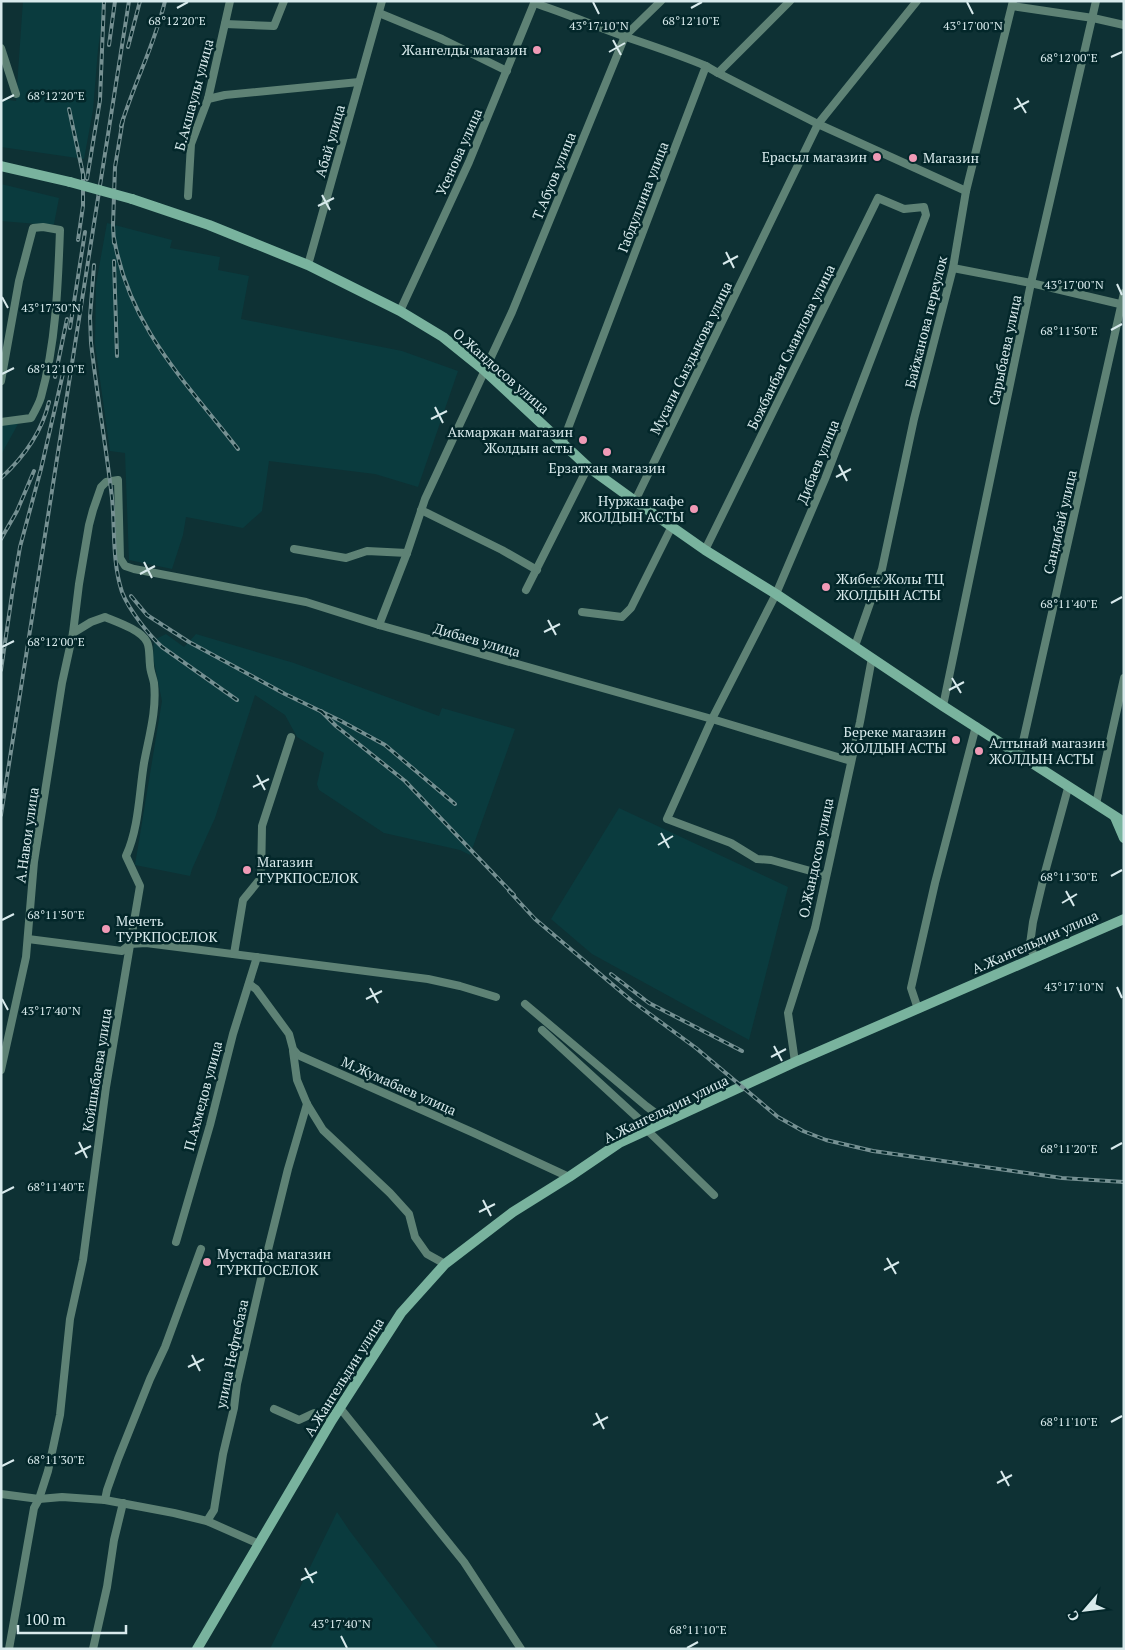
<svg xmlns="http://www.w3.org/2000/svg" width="1125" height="1650" viewBox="0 0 1125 1650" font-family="'PT Serif',serif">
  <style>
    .built { fill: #0a3b3e }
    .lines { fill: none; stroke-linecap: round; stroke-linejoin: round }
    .street { stroke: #5e8275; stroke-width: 8 }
    .secondary { stroke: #79b39e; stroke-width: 10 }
    .rail-casing { stroke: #759092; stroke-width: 4 }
    .rail { stroke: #03272a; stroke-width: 2; stroke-dasharray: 5.5; stroke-linecap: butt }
    .secondary-bridge { stroke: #79b39e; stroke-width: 10 }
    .ticks { fill: none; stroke: #d8eaec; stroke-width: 2 }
    .poi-dot { fill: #f09ab6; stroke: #03272a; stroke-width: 2 }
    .labels { text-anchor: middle; stroke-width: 5; stroke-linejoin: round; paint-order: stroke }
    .poi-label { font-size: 14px; fill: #d8eaec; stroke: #03272a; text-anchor: start }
    .street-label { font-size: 14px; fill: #d8eaec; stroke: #03272a }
    .ticks-label { font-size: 12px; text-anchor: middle; fill: #d8eaec; stroke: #03272a; stroke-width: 5; stroke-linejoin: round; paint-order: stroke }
  </style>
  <rect width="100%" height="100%" fill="#0e3134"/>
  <g class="built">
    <path d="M23,1H105L98,49L93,110L84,159L1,147V99L16,101Z"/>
    <path d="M1,184L59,198L54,224L50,225L1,221Z"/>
    <path d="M107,223L172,240L170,248L220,257L218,270L249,276L241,319L402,351L458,371L418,487L375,474L269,461L262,511L243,528L186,517L183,535L172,569L129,560L125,453L110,451L95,344L96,284Z"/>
    <path d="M1,424H18L1,455Z"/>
    <path d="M166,634L184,647L196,634L294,663L439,716L442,708L515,729L470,855L460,850L384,833L319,790L317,784L324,753L297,737L285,715L255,695L215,818L192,869L190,876L135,865L162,701L153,657L154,640Z"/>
    <path d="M619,808L788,887L749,1040L592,954L551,919Z"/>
    <path d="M337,1512L349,1530L439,1649H270Z"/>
  </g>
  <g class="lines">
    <g class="street">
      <path d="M534,3C565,13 595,26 626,37C653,46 680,55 706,66"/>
      <path d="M1012,6L1093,18L1124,25"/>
      <path d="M379,13L442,39L507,71"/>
      <path d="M225,24L274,26L284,1"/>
      <path d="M1,48L16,94"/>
      <path d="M718,73L818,124L966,191"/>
      <path d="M208,99L225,95L359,82"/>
      <path d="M188,196L191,144L208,99L230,1"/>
      <path d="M308,265L382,1"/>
      <path d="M953,268L1031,283L1124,305"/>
      <path d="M400,311L469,162L535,1"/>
      <path d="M1,381L19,281L33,228L43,227L60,230C58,285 56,343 41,397C39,404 35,411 31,418L1,422"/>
      <path d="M562,444L706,66L718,73L790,1"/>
      <path d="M635,501L818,124L917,1"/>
      <path d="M421,510L502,550L537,570"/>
      <path d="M294,549L346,558L367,551L407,553"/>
      <path d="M705,550L878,198L904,209L924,207L926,215L825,479L776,594L712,719L667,819L731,843L757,859L771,860L825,875"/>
      <path d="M526,590L588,467"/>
      <path d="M582,612L622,617L631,608L672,526"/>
      <path d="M379,625L407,553L425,499L512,312L625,36L661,1"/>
      <path d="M855,646L882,569L914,419L953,268L966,191L1013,1"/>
      <path d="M943,706L1031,283L1096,1"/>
      <path d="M1020,755L1124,293"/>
      <path d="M1096,804L1124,678"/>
      <path d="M28,939L122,951L130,944L146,943L428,979L460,986L496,997"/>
      <path d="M234,954L243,900L261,878L262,826L291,737"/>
      <path d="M1034,957L1030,944L1033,922L1044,876L1068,788"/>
      <path d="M249,984L256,989L289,1034L293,1049L298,1055L474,1133L569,1177"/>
      <path d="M525,1004L646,1106L666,1121"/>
      <path d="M918,1009L911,988L935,883L976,726"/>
      <path d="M542,1030L640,1120L648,1131L714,1195"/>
      <path d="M293,1051L297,1080L307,1104L323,1130L390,1193L409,1214L415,1237L427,1254L445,1264"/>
      <path d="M795,1062L788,1013L815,928L860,722L872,658"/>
      <path d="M1,1070L26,957L34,862L62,683L73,633L79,584L89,525L93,510L101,487L106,482L118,480L120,558L125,566L134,569L306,602L379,625L712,719L851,761"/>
      <path d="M176,1242L210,1125L233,1034L257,957"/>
      <path d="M340,1408L464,1562L521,1649"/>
      <path d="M274,1409L299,1420L314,1413L333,1418"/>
      <path d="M1,1494L39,1499L62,1497L105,1500L174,1513L207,1521L259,1544"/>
      <path d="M105,1500L107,1490L118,1459L150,1379L165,1347L201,1249"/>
      <path d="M207,1521L214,1510L223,1454L234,1408L237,1384L264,1266L288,1169L307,1104"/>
      <path d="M9,1649L34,1508L39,1499L48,1471L60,1415L70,1319L83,1260L106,1087L140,886L126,856C139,827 139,794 144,763C149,736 157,710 154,683C153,677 150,671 150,665C149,657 150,648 147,642C141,630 117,622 105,617L91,622L73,633"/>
      <path d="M93,1649L107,1587L114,1540L123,1503"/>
    </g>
    <g class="secondary">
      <path d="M1,166L70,182"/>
      <path d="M132,199L209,225L308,265L400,311L443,337L484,370L588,467L635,501L705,550L776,594L943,706L1124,822"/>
      <path d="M1115,817L1124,838"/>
      <path d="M197,1649L332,1420L401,1313L445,1264L513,1212L569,1177L619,1143L795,1062L1124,919"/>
    </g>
    <g class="rail-casing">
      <g id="rail">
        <path d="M109,45L115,1"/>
        <path d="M128,47L140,1"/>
        <path d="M69,109L83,174V206L78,240"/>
        <path d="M121,126C134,83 155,44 165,1"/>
        <path d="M87,179L100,100L104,1"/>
        <path d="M114,238C129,327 185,381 238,449"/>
        <path d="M114,243L113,225L115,167L123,119"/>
        <path d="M114,261L117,356"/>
        <path d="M94,265L90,317L91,343C97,395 106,446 112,498C115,528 112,562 122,592C129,610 148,634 162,647L237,700"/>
        <path d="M70,328L85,232"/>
        <path d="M55,377L67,319"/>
        <path d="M1,478C24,457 42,432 49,402"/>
        <path d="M1,539L17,511L34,471"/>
        <path d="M131,596L147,615L189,642L285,694L341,721L385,745L455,804"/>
        <path d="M1,670L13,588L20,547L41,469L64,369"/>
        <path d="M321,711L336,726L405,781L514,895"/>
        <path d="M1,815L129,1"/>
        <path d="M509,891L535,919L632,1001L696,1048L778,1117L803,1131L826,1140L873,1151L1062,1178L1124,1182"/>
        <path d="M611,974L649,1003L742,1051"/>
      </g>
    </g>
    <use href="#rail" class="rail"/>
    <path class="secondary-bridge" d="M70,182L132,199"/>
  </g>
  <path class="ticks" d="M593,2L599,14M967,2L973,14M177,8L188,2M691,8L702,2M613,40L621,55M609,52L625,43M1111,57L1122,52M1017,98L1026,113M2,101L14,95M1014,109L1029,101M322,195L330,210M318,206L334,198M726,252L734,268M723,264L738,256M1117,284L1122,295M2,297L8,308M1111,330L1122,324M2,374L14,368M435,407L443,423M431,419L447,411M839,465L847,481M836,477L851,469M144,562L152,578M140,574L155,566M1111,603L1122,597M548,620L556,635M544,632L560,624M2,647L14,641M952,678L961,693M949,690L964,682M257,775L265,790M253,787L269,779M661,833L669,848M658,845L673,836M1111,876L1122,870M1066,891L1074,906M1062,903L1077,894M2,920L14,914M1117,987L1122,998M370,988L378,1003M2,999L8,1010M366,999L382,991M774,1046L782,1061M771,1057L786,1049M79,1142L87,1158M1111,1149L1122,1143M75,1154L91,1146M2,1193L14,1187M483,1200L491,1216M479,1212L495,1204M887,1258L896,1274M884,1270L899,1262M192,1355L200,1371M188,1367L204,1359M596,1413L604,1429M1111,1422L1122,1416M593,1425L608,1417M2,1466L14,1460M1001,1471L1009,1486M997,1483L1012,1475M305,1568L313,1583M301,1580L317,1572M341,1636L347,1648M687,1648L698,1642"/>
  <g class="poi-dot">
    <circle cx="537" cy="50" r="5"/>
    <circle cx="877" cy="157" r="5"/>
    <circle cx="913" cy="158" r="5"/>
    <circle cx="583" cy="440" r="5"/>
    <circle cx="607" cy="452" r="5"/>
    <circle cx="694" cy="509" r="5"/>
    <circle cx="826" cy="587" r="5"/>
    <circle cx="956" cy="740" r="5"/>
    <circle cx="979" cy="751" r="5"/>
    <circle cx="247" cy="870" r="5"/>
    <circle cx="106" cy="929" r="5"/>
    <circle cx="207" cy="1262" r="5"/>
  </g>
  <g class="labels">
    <g class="poi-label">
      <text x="527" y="55" text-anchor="end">Жангелды магазин</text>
      <text x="867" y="162" text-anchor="end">Ерасыл магазин</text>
      <text x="923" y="163">Магазин</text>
      <text x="573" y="437" text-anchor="end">Акмаржан магазин<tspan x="573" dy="16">Жолдын асты</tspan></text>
      <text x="607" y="473" text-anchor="middle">Ерзатхан магазин</text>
      <text x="684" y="506" text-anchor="end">Нуржан кафе<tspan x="684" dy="16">ЖОЛДЫН АСТЫ</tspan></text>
      <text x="836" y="584">Жибек Жолы ТЦ<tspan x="836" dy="16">ЖОЛДЫН АСТЫ</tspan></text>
      <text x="946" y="737" text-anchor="end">Береке магазин<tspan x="946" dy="16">ЖОЛДЫН АСТЫ</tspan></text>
      <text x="989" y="748">Алтынай магазин<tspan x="989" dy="16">ЖОЛДЫН АСТЫ</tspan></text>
      <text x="257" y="867">Магазин<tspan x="257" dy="16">ТУРКПОСЕЛОК</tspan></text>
      <text x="116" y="926">Мечеть<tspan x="116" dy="16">ТУРКПОСЕЛОК</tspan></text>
      <text x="217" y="1259">Мустафа магазин<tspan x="217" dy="16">ТУРКПОСЕЛОК</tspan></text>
    </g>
    <g class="street-label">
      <text transform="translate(194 95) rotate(-75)" y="5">Б.Акшаулы улица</text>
      <text transform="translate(330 141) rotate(-74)" y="5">Абай улица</text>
      <text transform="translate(459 152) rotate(-66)" y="5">Усенова улица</text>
      <text transform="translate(554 176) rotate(-68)" y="5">Т.Абуов улица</text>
      <text transform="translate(643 197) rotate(-69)" y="5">Габдуллина улица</text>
      <text transform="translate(926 322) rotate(-76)" y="5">Байжанова переулок</text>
      <text transform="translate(791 347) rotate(-64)" y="5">Божбанбая Смаилова улица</text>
      <text transform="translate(1005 350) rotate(-78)" y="5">Сарыбаева улица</text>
      <text transform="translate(691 358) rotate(-64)" y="5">Мусали Сыздыкова улица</text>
      <text transform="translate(501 371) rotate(41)" y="5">О.Жандосов улица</text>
      <text transform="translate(818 462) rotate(-68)" y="5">Дибаев улица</text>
      <text transform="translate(1060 522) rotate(-77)" y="5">Сандибай улица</text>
      <text transform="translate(477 640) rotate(16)" y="5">Дибаев улица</text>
      <text transform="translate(27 835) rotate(-82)" y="5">А.Навои улица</text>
      <text transform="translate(816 858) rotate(-78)" y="5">О.Жандосов улица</text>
      <text transform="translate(1035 942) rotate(-24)" y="5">А.Жангельдин улица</text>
      <text transform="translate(97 1070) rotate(-81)" y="5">Койшыбаева улица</text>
      <text transform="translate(399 1086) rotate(24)" y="5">М.Жумабаев улица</text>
      <text transform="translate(203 1096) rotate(-75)" y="5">П.Ахмедов улица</text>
      <text transform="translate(666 1109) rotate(-26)" y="5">А.Жангельдин улица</text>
      <text transform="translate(232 1354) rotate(-78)" y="5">улица Нефтебаза</text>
      <text transform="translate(344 1377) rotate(-58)" y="5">А.Жангельдин улица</text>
    </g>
  </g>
  <g class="ticks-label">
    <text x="177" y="25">68°12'20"E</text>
    <text x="691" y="25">68°12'10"E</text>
    <text x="599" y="30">43°17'10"N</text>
    <text x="973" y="30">43°17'00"N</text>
    <text x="1069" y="62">68°12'00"E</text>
    <text x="56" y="100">68°12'20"E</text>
    <text x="1074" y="289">43°17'00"N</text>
    <text x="51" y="312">43°17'30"N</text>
    <text x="1069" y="335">68°11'50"E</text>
    <text x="56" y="373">68°12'10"E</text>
    <text x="1069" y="608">68°11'40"E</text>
    <text x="56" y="646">68°12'00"E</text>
    <text x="1069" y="881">68°11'30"E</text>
    <text x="56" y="919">68°11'50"E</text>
    <text x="1074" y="991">43°17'10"N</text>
    <text x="51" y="1015">43°17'40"N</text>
    <text x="1069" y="1153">68°11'20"E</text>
    <text x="56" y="1191">68°11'40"E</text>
    <text x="1069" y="1426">68°11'10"E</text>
    <text x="56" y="1464">68°11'30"E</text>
    <text x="341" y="1628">43°17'40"N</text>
    <text x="698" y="1634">68°11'10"E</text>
  </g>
  <rect width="1125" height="1650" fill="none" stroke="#d8eaec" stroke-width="5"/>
  <g transform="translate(1085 1610) rotate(242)" stroke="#03272a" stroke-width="4" paint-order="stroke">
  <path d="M0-4L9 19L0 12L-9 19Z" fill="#d8eaec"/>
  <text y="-8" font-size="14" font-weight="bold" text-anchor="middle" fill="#d8eaec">С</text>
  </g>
  <path d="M18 1625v8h108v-8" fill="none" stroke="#d8eaec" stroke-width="2.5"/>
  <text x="25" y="1625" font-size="15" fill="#d8eaec" stroke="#03272a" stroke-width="4" paint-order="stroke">100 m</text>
</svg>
